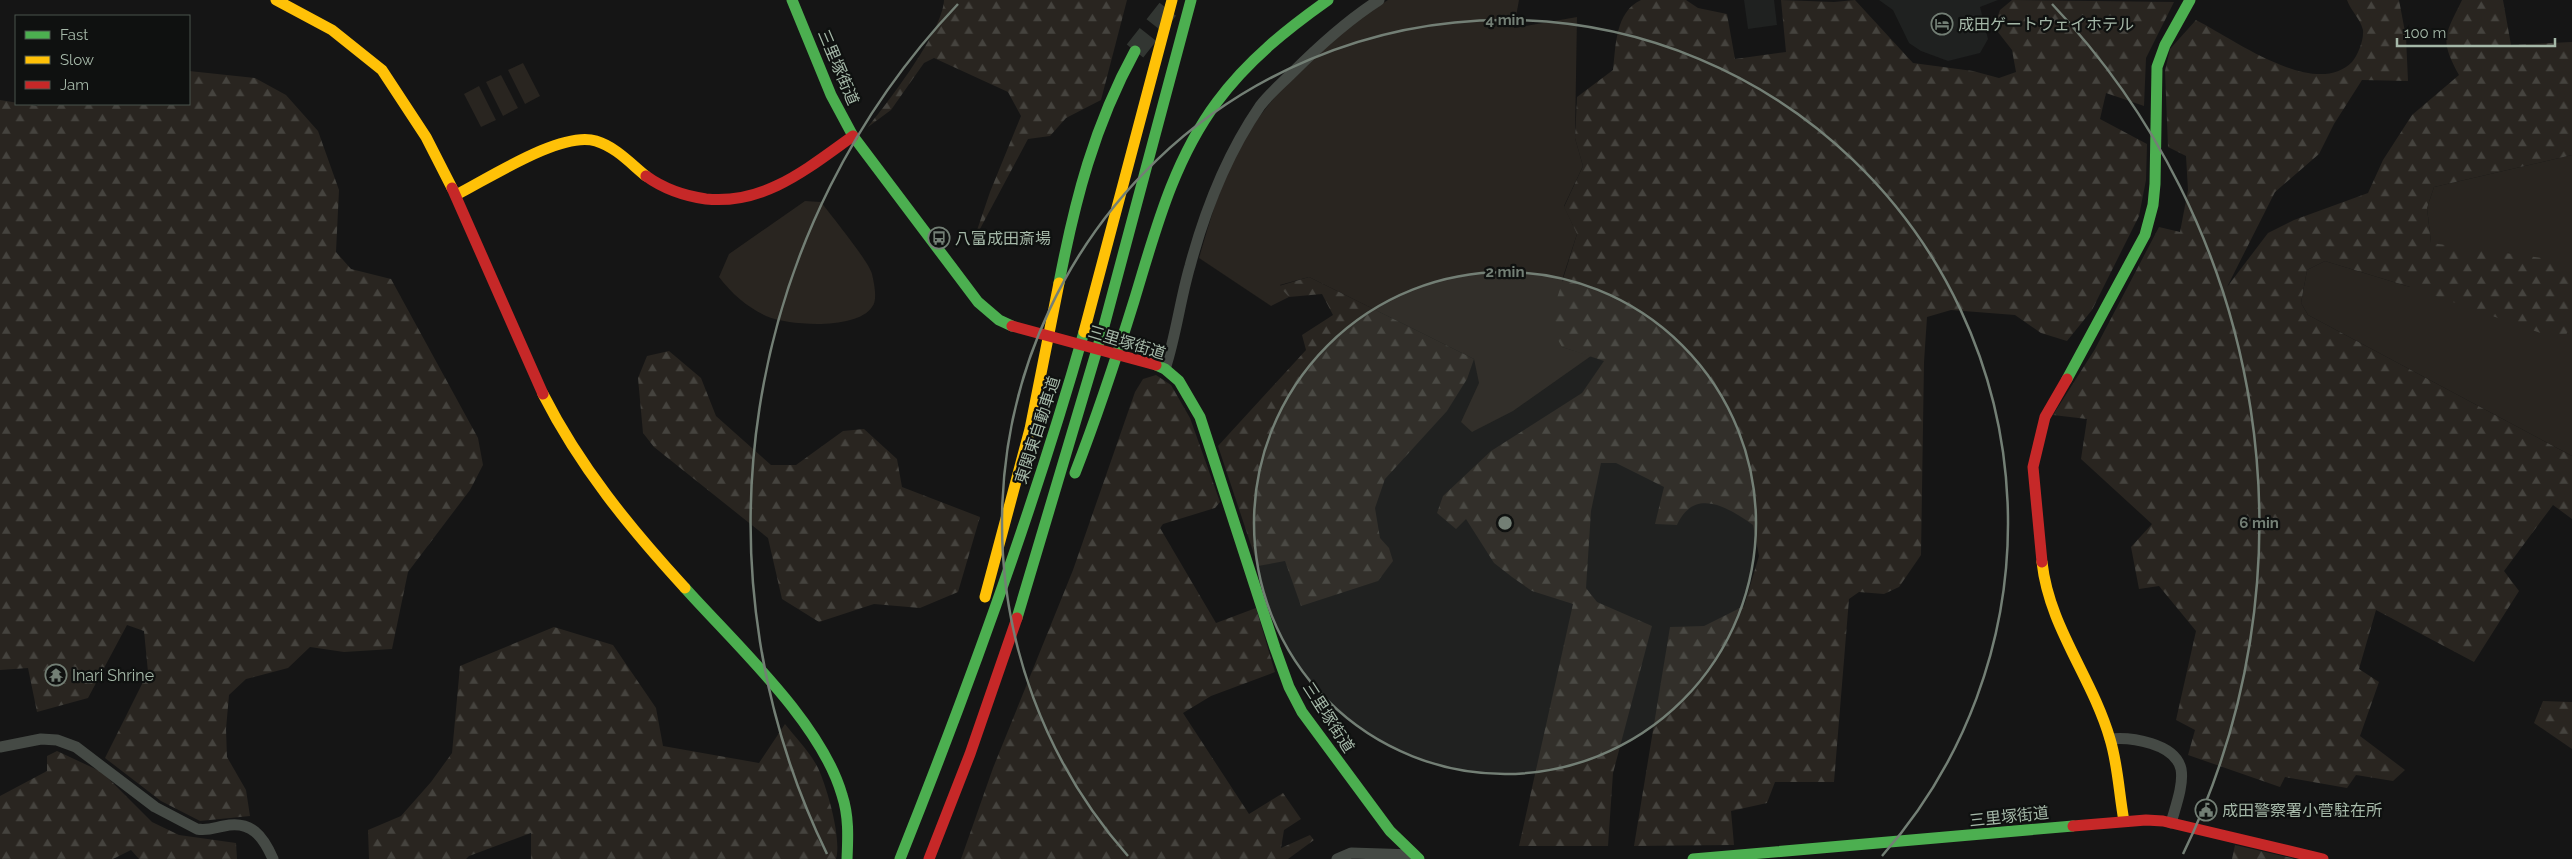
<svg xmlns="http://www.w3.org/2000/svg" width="2572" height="859" viewBox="0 0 2572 859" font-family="Raleway,'Noto Sans JP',sans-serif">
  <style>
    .built { fill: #1f2120 }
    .grass { fill: #292520 }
    .forest { fill: url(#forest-firs) }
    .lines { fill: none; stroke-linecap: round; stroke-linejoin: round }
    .highway-tunnel { stroke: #323632; stroke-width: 21; stroke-dasharray: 21 11; stroke-linecap: butt }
    .street { stroke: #454a45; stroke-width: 11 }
    .fast { stroke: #4caf50; stroke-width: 11 }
    .slow { stroke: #ffc107; stroke-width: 11 }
    .jam { stroke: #c62828; stroke-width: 11 }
    .jam-bridge { stroke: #c62828; stroke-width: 11 }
    .ring { fill: none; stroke: #737f75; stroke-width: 2.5 }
    .labels { text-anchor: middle; stroke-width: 4.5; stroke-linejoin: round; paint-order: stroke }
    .poi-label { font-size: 16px; fill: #a5b8a8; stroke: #0f1110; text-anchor: start }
    .street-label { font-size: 16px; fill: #a5b8a8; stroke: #0f1110 }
    .centre { fill: #737f75; stroke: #0f1110; stroke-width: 2.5 }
    .ring-label { font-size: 15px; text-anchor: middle; font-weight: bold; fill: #737f75; stroke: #0f1110; stroke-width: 4.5; stroke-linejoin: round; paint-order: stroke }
  </style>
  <defs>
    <pattern id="forest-firs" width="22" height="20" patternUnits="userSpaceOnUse" patternTransform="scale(1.25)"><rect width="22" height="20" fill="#292520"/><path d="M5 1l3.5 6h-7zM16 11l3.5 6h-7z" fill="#45433e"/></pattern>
  </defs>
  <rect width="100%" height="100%" fill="#151515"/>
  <g class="built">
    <path d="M1744,0H1774L1777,25L1748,29Z"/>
    <path d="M1879,0H1998L1980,7L1988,39L1980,53L1948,61L1921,51L1909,43L1893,10Z"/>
  </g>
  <g class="grass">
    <path d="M1388,0H1519L1514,28L1577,17L1575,138L1583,166L1564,206L1577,234L1562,280V347L1591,356L1513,411L1472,432L1461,422L1479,383L1474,359L1309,277L1280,285L1289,297L1271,306L1199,258C1212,215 1224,168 1250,130C1285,78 1335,33 1388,0Z"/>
    <path d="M523,63L540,96L525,104L508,70Z"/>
    <path d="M501,75L518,108L503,116L486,82Z"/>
    <path d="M479,86L496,120L481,127L464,94Z"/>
    <path d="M2572,155V456L2308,315L2301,303L2307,270L2325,261L2410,287L2431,243L2427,208L2434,187Z"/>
    <path d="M805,201L821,202C830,214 870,263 872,274C874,283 878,300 872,307C857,330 789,326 766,316C747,307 732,294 719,277L729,254Z"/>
  </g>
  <g class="forest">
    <path d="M944,0H1127L1101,100L1066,118L1050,136L1028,139L973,242L990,192L1021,116L1008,92L934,58L924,63L891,110L868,127C888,102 943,31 944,0Z"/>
    <path d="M1641,0H1686L1698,8L1727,14L1735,59L1786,52L1781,0L1834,2L1855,0L1913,63L1973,71L1999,78L2016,72L2012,50L1994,27L2000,10L2012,0L2174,2L2146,58L2144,106L2106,93L2100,119L2147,144L2146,180L2139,216L2092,310L2067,341L2041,333L2015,315L1951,310L1927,317L1924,362L1921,555L1899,587L1884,594L1859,592L1849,599L1834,782H1775L1767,803L1731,811L1734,845L1634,846L1670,627L1704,626L1744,606L1759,556L1753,525C1728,507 1694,487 1677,525L1655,524L1664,487L1616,463H1601L1591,511L1586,588L1597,602L1652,626L1613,773L1608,846H1519L1573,604L1532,591L1512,577L1494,563L1466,519L1456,529L1437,513L1443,496L1491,451L1582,393L1604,361L1562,347L1549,324L1577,234L1564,207L1583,166L1575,138L1577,97L1613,70C1616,46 1615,12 1641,0Z"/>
    <path d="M2347,0H2399L2406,37L2408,81L2362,80L2334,124L2319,154L2275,192L2227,287L2268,233L2294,220L2368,193L2383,160L2412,115L2459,75C2439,39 2445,35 2462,0H2503L2511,45L2572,42V155L2434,187L2427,208L2431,243L2572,262V323L2563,341L2410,287L2325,261L2307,270L2301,303L2308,315L2572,456V519L2553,505L2504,571L2519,591L2474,662L2376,610L2359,669L2379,682L2360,736L2405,770L2393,781L2356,775L2347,788L2285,777L2280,787L2188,755L2195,730L2176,720L2196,631L2159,586L2139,589L2131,547L2152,524L2081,459L2087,419L2053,415L2095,349L2159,227L2180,232L2188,190L2186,156L2168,147L2165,71L2170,49L2196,20C2232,38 2315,100 2352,62C2358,55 2364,40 2363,30C2360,18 2351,11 2347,0Z"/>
    <path d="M189,71L255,78L286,95L318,131L339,190L336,252L351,269L391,279L478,438L483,465L470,490L408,572L392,649L344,652L310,647L288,668L246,679L229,695L226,729L227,757L246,790L250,816L200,821L161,801L105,758L148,672L144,631L127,625L88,698L37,712L28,668L0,670V100L37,106L39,104H189Z"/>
    <path d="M1309,277L1474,359L1467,379L1447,411L1385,479L1375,508L1380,538L1389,548L1393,561L1378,581L1301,606L1285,561L1258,566L1218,446L1306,350L1302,335L1333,315L1322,294L1289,297L1279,286Z"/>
    <path d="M669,351L701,378L716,416L771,465H796L843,431L864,429L897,459L902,487L980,517L958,592L920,608L874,604L819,622L782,599L768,538L654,447L643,433L638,378L647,356Z"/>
    <path d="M1156,375L1171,385L1190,418L1220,502L1215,508L1163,524L1160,528L1216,623L1256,608L1275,672L1211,696L1183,713L1249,814L1283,793L1301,819L1284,830L1281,848L1310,835L1314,840L1288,859H961L993,768L1073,570L1135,392L1143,379Z"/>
    <path d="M554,627L613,645L656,708L663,746L759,763L785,724C795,737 810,752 818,768C827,787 842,839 836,859H531V833L469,856L466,859H369L368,830L401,816L431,782L452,753L460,666Z"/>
    <path d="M2543,701L2572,702V749L2534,723Z"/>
    <path d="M57,751L102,772L152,822L179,835L236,843L237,859H139L131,850L113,859H0V796L47,771V756Z"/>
    <path d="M2235,845L2296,859H2232Z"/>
  </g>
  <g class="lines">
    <path class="highway-tunnel" d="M1135,51L1172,4"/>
    <g class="street">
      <path d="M1165,369C1176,336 1180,300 1190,266C1205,210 1227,154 1260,106C1269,94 1281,84 1292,73C1319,46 1346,21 1379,0"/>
      <path d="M2110,739C2131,737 2175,743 2181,769C2184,785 2175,808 2171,823"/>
      <path d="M0,747L41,739L57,740L76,747L155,807L197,829C207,831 214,828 224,826C251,820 263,836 273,859"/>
      <path d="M1337,859L1351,853L1413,855"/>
    </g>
    <g class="fast">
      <path d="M792,0L831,95L853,136L978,302L999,320L1012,326"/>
      <path d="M1059,283C1075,200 1094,126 1135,51"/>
      <path d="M1156,365L1165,369L1179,381L1200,417L1275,648L1289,687L1302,712L1390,831L1419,859"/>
      <path d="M2067,379L2145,235L2153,205L2155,184L2157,67L2165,45L2190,0"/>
      <path d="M1075,473C1097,416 1116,359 1134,301C1155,232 1173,161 1217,102C1247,61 1287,29 1328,0"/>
      <path d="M685,588C736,645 821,722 842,795C849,816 848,837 847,859"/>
      <path d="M1017,618L1104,326L1191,0"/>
      <path d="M900,859C969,686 1033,511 1084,332"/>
      <path d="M1693,859L2073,826"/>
    </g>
    <g class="slow">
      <path d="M276,0L332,30L382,70L426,137L452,188"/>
      <path d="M456,195C488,179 562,130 596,141C616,147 631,164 646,176"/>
      <path d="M1084,332L1172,0"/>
      <path d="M543,394C580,467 630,528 685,588"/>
      <path d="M2042,562C2049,627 2092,677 2110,739C2118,765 2119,794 2124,821"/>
      <path d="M985,597L1030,429L1059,283"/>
    </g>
    <g class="jam">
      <path d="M646,176C664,189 685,196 706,199C765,205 808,168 853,136"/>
      <path d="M452,188L543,394"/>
      <path d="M2042,562L2033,467L2045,417L2067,379"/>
      <path d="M2073,826L2146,820L2163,821L2323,859"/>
      <path d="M929,859L970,754L1017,618"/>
    </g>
    <path class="jam-bridge" d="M1012,326L1156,365"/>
  </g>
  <circle cx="1505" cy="523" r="251" fill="#737f75" fill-opacity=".12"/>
  <g class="ring">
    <circle cx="1505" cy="523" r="251"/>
    <path d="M1128 856A503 503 0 1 1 1882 856"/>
    <path d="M827 854A754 754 0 0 1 958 4M2052 4A754 754 0 0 1 2183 854"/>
  </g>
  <defs>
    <g id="hotel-ring" transform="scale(1.125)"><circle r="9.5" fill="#0f1110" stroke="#737f75" stroke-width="1.5"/><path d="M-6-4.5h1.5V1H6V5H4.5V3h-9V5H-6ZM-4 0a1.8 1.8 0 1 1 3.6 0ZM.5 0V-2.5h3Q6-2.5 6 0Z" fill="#737f75"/></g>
    <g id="bus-ring" transform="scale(1.125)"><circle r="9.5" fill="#0f1110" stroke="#737f75" stroke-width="1.5"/><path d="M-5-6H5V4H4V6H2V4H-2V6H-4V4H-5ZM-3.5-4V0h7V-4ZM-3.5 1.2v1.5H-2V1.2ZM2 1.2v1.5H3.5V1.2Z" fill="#737f75"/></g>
    <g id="temple-ring" transform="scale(1.125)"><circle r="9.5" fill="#0f1110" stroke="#737f75" stroke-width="1.5"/><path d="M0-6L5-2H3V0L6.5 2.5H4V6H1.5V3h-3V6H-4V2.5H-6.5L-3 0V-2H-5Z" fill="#737f75"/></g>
    <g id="civic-ring" transform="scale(1.125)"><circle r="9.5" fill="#0f1110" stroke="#737f75" stroke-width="1.5"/><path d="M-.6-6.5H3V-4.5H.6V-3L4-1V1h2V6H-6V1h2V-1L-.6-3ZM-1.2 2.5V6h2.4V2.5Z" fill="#737f75"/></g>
  </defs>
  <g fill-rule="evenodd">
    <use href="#hotel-ring" x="1942" y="24"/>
    <use href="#bus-ring" x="939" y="238"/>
    <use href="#temple-ring" x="56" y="675"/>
    <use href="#civic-ring" x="2206" y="810"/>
  </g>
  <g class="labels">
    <g class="poi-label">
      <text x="1958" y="30">成田ゲートウェイホテル</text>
      <text x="955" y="244">八富成田斎場</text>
      <text x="72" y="681">Inari Shrine</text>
      <text x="2222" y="816">成田警察署小菅駐在所</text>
    </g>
    <g class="street-label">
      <text transform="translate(839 67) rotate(67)" y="6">三里塚街道</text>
      <text transform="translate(1127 342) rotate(17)" y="6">三里塚街道</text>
      <text transform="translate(1037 430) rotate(-72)" y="6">東関東自動車道</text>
      <text transform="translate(1329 717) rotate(57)" y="6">三里塚街道</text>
      <text transform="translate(2009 816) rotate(-6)" y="6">三里塚街道</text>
    </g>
  </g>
  <circle cx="1505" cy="523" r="8" class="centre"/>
  <g class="ring-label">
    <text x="1505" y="25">4 min</text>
    <text x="1505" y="277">2 min</text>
    <text x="2259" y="528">6 min</text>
  </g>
  <rect x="15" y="15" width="175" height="90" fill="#0f1110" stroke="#4b544d"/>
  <rect x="25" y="31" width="25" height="8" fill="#4caf50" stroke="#4b544d"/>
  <text x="60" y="40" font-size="15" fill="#a5b8a8">Fast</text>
  <rect x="25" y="56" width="25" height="8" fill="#ffc107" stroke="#4b544d"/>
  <text x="60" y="65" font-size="15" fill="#a5b8a8">Slow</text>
  <rect x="25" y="81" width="25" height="8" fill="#c62828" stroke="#4b544d"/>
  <text x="60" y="90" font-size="15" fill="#a5b8a8">Jam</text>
  <path d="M2397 38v8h158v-8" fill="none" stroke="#a5b8a8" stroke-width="2.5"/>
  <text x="2404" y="38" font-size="15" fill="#a5b8a8" stroke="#0f1110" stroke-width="4" paint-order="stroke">100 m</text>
</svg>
